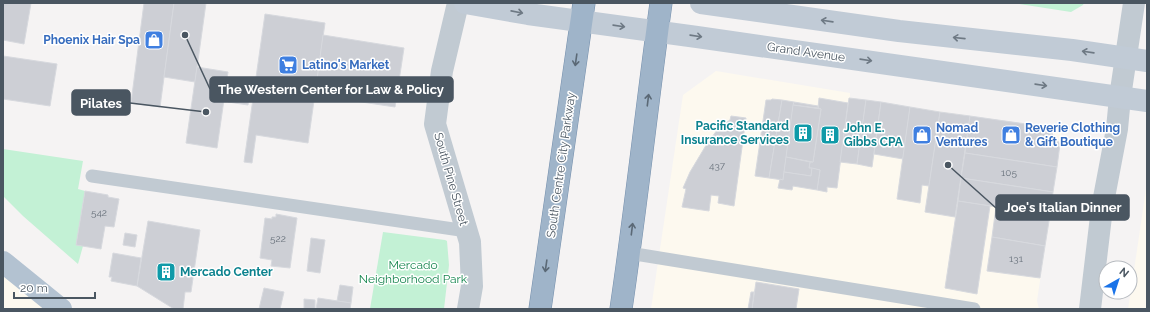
<svg xmlns="http://www.w3.org/2000/svg" width="1150" height="312" viewBox="0 0 1150 312" font-family="Raleway,sans-serif">
  <style>
    .commercial { fill: #fdf9ef }
    .green { fill: #c3f1d5 }
    .building { fill: #cdcfd5; stroke: #d7d9de }
    .lines { fill: none; stroke-linecap: round; stroke-linejoin: round }
    .trunk-casing { stroke: #7690ad; stroke-width: 23 }
    .service { stroke: #c1cad2; stroke-width: 13 }
    .minor { stroke: #c1cad2; stroke-width: 22 }
    .tertiary { stroke: #c1cad2; stroke-width: 22 }
    .secondary { stroke: #c1cbd6; stroke-width: 22 }
    .primary { stroke: #b3c2d1; stroke-width: 22 }
    .trunk { stroke: #9fb4c9; stroke-width: 22 }
    .oneway { stroke: #6e7984 }
    .oneway2 { stroke: #5b6976 }
    .labels { text-anchor: middle; stroke-width: 3; stroke-linejoin: round; paint-order: stroke }
    .number-label { font-size: 10px; fill: #6b747e }
    .shop-label { font-size: 12px; font-weight: bold; fill: #366cbe; stroke: #fff; text-anchor: start }
    .street-label { font-size: 12px; fill: #4a5661; stroke: #fff }
    .culture-label { font-size: 12px; font-weight: bold; fill: #0d838f; stroke: #fff; text-anchor: start }
    .park-label { font-size: 12px; fill: #17864f; stroke: #fff }
    .leader { fill: none; stroke: #4a5661; stroke-width: 1.5 }
    .callout-dot { fill: #4a5661; stroke: #fff; stroke-width: 1.5 }
    .callout { fill: #4a5661; stroke: #4a5661; stroke-width: 1.5 }
    .callout-label { font-size: 13px; text-anchor: middle; font-weight: bold; fill: #fff }
  </style>
  <rect width="100%" height="100%" fill="#f5f3f3"/>
  <g class="commercial">
    <path d="M716,71L850,93V98L1062,130L1037,301L1039,309H651L683,95Z"/>
    <path d="M1147,182V309H1128L1132,284Z"/>
    <path d="M3,262L61,309H3Z"/>
  </g>
  <g class="green">
    <path d="M1012,3H1084L1083,5L1071,12Z"/>
    <path d="M3,149L83,161L78,189L85,191L76,245L83,246L78,264L23,216L3,196Z"/>
    <path d="M383,232L445,240L447,241L449,265L444,309H370Z"/>
  </g>
  <g class="building">
    <path d="M3,3H31L24,44L3,40Z"/>
    <path d="M144,3H174L160,107L131,103Z"/>
    <path d="M174,3H206L195,82L164,77Z"/>
    <path d="M265,14L325,23L308,143L256,135L252,163L244,162Z"/>
    <path d="M323,35L404,48L395,107L315,95Z"/>
    <path d="M3,56L57,64L50,106L3,99Z"/>
    <path d="M197,67L228,72L217,148L186,143Z"/>
    <path d="M231,80L251,82L248,105L228,102Z"/>
    <path d="M819,98L848,103L837,188L827,187V192L817,190L820,170L809,168L810,162H813L821,109L818,108Z"/>
    <path d="M849,98L866,100L857,164L840,162Z"/>
    <path d="M772,99L782,100L769,178L755,176L766,100H771Z"/>
    <path d="M782,100L794,102L783,180L769,178Z"/>
    <path d="M866,100L881,102L872,167L857,164Z"/>
    <path d="M794,102L818,106V108L793,105Z"/>
    <path d="M881,102L910,107L903,159L874,154Z"/>
    <path d="M793,105L821,109L813,162L786,157Z"/>
    <path d="M910,107L940,112L929,186L922,185L920,203L897,199Z"/>
    <path d="M940,112L970,116L955,217L925,212Z"/>
    <path d="M731,116L746,118L734,206L718,203L719,196L711,195L709,211L682,207L686,189L683,188L690,172L708,142L718,129L730,120Z"/>
    <path d="M970,116L1047,127L1060,144L1057,167L965,153Z"/>
    <path d="M965,153L1057,167L1053,192L961,178Z"/>
    <path d="M786,157L810,162L809,168H812L811,176L784,172Z"/>
    <path d="M812,168L820,170L817,190L793,186L792,190L778,188L780,179L783,180L784,172L811,176Z"/>
    <path d="M961,178L1053,192L1050,215L958,201Z"/>
    <path d="M85,191L108,195V197L119,199L114,227L105,226L101,249L76,245Z"/>
    <path d="M958,201L990,206L977,294L945,288Z"/>
    <path d="M996,207L1050,215L1045,246L992,237Z"/>
    <path d="M276,214L297,218L290,268L271,266L272,260L260,258L265,218L272,219V217H276Z"/>
    <path d="M148,221L200,230L191,292H185L183,309H174L137,286Z"/>
    <path d="M125,233L137,235L135,247L123,245Z"/>
    <path d="M992,237L1045,246L1040,278L987,271Z"/>
    <path d="M311,238L325,240L320,273L307,271Z"/>
    <path d="M113,253L141,258L137,286L111,281L112,277H109Z"/>
    <path d="M756,282L799,289L796,309H752Z"/>
    <path d="M340,285L353,287L351,303L337,301Z"/>
    <path d="M264,288L284,292L280,309H259Z"/>
    <path d="M751,292H754L752,309H748Z"/>
    <path d="M318,298L351,303L350,309H316Z"/>
    <path d="M304,299L315,300V309H304Z"/>
  </g>
  <g class="lines">
    <g class="trunk-casing">
      <g id="trunk">
        <path d="M540,309L584,3"/>
        <path d="M621,309C636,207 647,105 661,3"/>
      </g>
    </g>
    <g class="service">
      <path d="M92,176L467,231"/>
      <path d="M629,253L974,309"/>
    </g>
    <path class="minor" d="M458,3L442,71L435,124L470,242L472,286L468,309"/>
    <path class="tertiary" d="M1090,309L1102,208L1117,129L1120,97L1134,3"/>
    <g class="secondary">
      <path d="M465,3L528,14L697,37L1147,101"/>
      <path d="M701,3L899,31L1072,50L1147,61"/>
    </g>
    <path class="primary" d="M3,262L61,309"/>
    <use href="#trunk" class="trunk"/>
  </g>
  <defs><path id="oneway-shaft" d="M-6 0H5M1.5-3L5.5 0L1.5 3" fill="none" stroke-width="1.6" stroke-linecap="round" stroke-linejoin="round"/></defs>
  <g class="oneway">
    <use href="#oneway-shaft" transform="translate(517 12) rotate(11)"/>
    <use href="#oneway-shaft" transform="translate(827 21) rotate(-172)"/>
    <use href="#oneway-shaft" transform="translate(619 26) rotate(8)"/>
    <use href="#oneway-shaft" transform="translate(696 36) rotate(8)"/>
    <use href="#oneway-shaft" transform="translate(959 38) rotate(-174)"/>
    <use href="#oneway-shaft" transform="translate(1088 52) rotate(-172)"/>
    <use href="#oneway-shaft" transform="translate(866 60) rotate(8)"/>
    <use href="#oneway-shaft" transform="translate(1041 85) rotate(8)"/>
  </g>
  <g class="oneway2">
    <use href="#oneway-shaft" transform="translate(576 60) rotate(98)"/>
    <use href="#oneway-shaft" transform="translate(648 100) rotate(-83)"/>
    <use href="#oneway-shaft" transform="translate(632 229) rotate(-83)"/>
    <use href="#oneway-shaft" transform="translate(546 266) rotate(98)"/>
  </g>
  <defs>
    <g id="shop-square" transform="scale(1)"><rect x="-9" y="-9" width="18" height="18" rx="4" fill="#3f7fe0" stroke="#fff"/><path d="M-5-2.5h2.3a2.7 3.5 0 0 1 5.4 0H5L5.5 6h-11ZM-1.5-2.5h3a1.5 2.3 0 0 0-3 0Z" fill="#fff"/></g>
    <g id="supermarket-square" transform="scale(1)"><rect x="-9" y="-9" width="18" height="18" rx="4" fill="#3f7fe0" stroke="#fff"/><path d="M-6-5.5h2.5l.6 2H6L4.5 2H-2.5L-4.4-4H-6ZM-1.5 3.2a1.3 1.3 0 1 0 .1 0ZM3 3.2a1.3 1.3 0 1 0 .1 0Z" fill="#fff"/></g>
    <g id="building-square" transform="scale(1)"><rect x="-9" y="-9" width="18" height="18" rx="4" fill="#0f9aa8" stroke="#fff"/><path d="M-4-6H4V6H1V3H-1V6H-4ZM-2.5-4.3h1.7v1.8h-1.7ZM.8-4.3h1.7v1.8H.8ZM-2.5-1h1.7V.8h-1.7ZM.8-1h1.7V.8H.8Z" fill="#fff"/></g>
  </defs>
  <g fill-rule="evenodd">
    <use href="#shop-square" x="154" y="40"/>
    <use href="#supermarket-square" x="288" y="65"/>
    <use href="#building-square" x="803" y="133"/>
    <use href="#building-square" x="830" y="135"/>
    <use href="#shop-square" x="922" y="135"/>
    <use href="#shop-square" x="1011" y="135"/>
    <use href="#building-square" x="166" y="272"/>
  </g>
  <g class="labels">
    <g class="number-label">
      <text x="717" y="169">437</text>
      <text x="1009" y="176">105</text>
      <text x="99" y="216">542</text>
      <text x="278" y="242">522</text>
      <text x="1016" y="262">131</text>
    </g>
    <g class="shop-label">
      <text x="140" y="44" text-anchor="end">Phoenix Hair Spa</text>
      <text x="302" y="69">Latino's Market</text>
      <text x="936" y="132">Nomad<tspan x="936" dy="14">Ventures</tspan></text>
      <text x="1025" y="132">Reverie Clothing<tspan x="1025" dy="14">&amp; Gift Boutique</tspan></text>
    </g>
    <g class="street-label">
      <text transform="translate(806 52) rotate(8)" y="4">Grand Avenue</text>
      <text transform="translate(561 165) rotate(-82)" y="4">South Centre City Parkway</text>
      <text transform="translate(451 179) rotate(74)" y="4">South Pine Street</text>
    </g>
    <g class="culture-label">
      <text x="789" y="130" text-anchor="end">Pacific Standard<tspan x="789" dy="14">Insurance Services</tspan></text>
      <text x="844" y="132">John E.<tspan x="844" dy="14">Gibbs CPA</tspan></text>
      <text x="180" y="276">Mercado Center</text>
    </g>
    <g class="park-label">
      <text x="413" y="269">Mercado<tspan x="413" dy="14">Neighborhood Park</tspan></text>
    </g>
  </g>
  <path class="leader" d="M185 35L210 89M206 112L130 103M948 165L996 208"/>
  <g class="callout-dot">
    <circle cx="185" cy="35" r="4"/>
    <circle cx="206" cy="112" r="4"/>
    <circle cx="948" cy="165" r="4"/>
  </g>
  <g class="callout">
    <rect x="210" y="77" width="243" height="25" rx="4"/>
    <rect x="72" y="90" width="58" height="25" rx="4"/>
    <rect x="996" y="195" width="133" height="25" rx="4"/>
  </g>
  <g class="callout-label">
    <text x="331" y="94">The Western Center for Law &amp; Policy</text>
    <text x="101" y="108">Pilates</text>
    <text x="1063" y="212">Joe's Italian Dinner</text>
  </g>
  <rect width="1150" height="312" fill="none" stroke="#4a5661" stroke-width="8"/>
  <g transform="translate(1118 280) rotate(39)"><circle r="19" fill="#ffffff" stroke="#b7bbc0"/>
  <path d="M0-3L7 15L0 10L-7 15Z" fill="#1a73e8"/>
  <text y="-6" font-size="11" font-weight="bold" text-anchor="middle" fill="#4a5661">N</text>
  </g>
  <path d="M14 292v6h81v-6" fill="none" stroke="#4a5661" stroke-width="2"/>
  <text x="20" y="292" font-size="12" fill="#4a5661" stroke="#ffffff" stroke-width="3" paint-order="stroke">20 m</text>
</svg>
